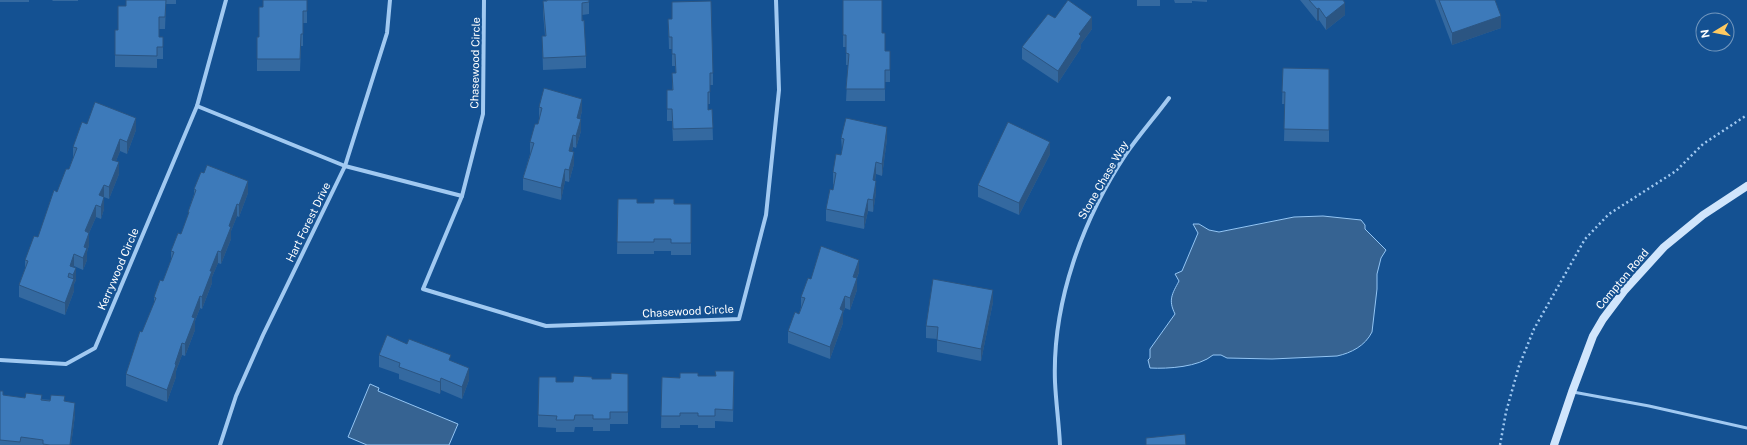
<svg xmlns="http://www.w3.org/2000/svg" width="1747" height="445" viewBox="0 0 1747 445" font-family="'Public Sans',sans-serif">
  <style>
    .water { fill: #366392; stroke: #93c5f4 }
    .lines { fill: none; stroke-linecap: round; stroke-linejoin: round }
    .path { stroke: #a1c9f1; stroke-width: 2.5; stroke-dasharray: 2 3; stroke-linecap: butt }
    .lane { stroke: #a1c9f1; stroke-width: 3 }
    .street { stroke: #a1c9f1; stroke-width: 4 }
    .secondary { stroke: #d0e5fc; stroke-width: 8 }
    .wall { fill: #3469a0 }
    .shaded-wall { fill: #2b5582 }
    .building { fill: #3d7aba; stroke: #2b5582 }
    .labels { text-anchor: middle; stroke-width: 4; stroke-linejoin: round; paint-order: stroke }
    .street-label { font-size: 11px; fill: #fff; stroke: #145192 }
  </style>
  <rect width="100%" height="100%" fill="#145192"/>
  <g class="water">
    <path d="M1323,216L1361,220L1365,225V229L1386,250L1381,258L1377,274V289L1372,332C1365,346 1351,353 1337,356L1272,359L1227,358L1221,355H1213C1199,367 1168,369 1150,368L1148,360L1150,358V349L1175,314C1168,300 1172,294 1179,281L1175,274L1182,271L1198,233L1193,224H1199L1209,230L1219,232L1294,217Z"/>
    <path d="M370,384L379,388L378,391L458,424L449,445H367L348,437Z"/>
  </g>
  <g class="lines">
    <path class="path" d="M1500,445L1506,412L1519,366L1534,329L1585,239L1609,214L1676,171L1703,144L1747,115"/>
    <path class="lane" d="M1573,392L1649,406L1747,428"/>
    <g class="street">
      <path d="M484,0L483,114L462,196L423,289L546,326L739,319L766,215L779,90L776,0"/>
      <path d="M197,106L345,166L462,196"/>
      <path d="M0,360L66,364L95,348L197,106L226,0"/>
      <path d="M220,445L236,396L263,335L345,166L387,33L390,0"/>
      <path d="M1060,445C1059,424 1056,403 1055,382C1052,302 1083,219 1126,154C1139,135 1155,117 1169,98"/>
    </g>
    <path class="secondary" d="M1554,445L1572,392L1593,336L1603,319L1624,291L1664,247L1703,215L1747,186"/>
  </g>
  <g class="wall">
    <rect x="0" y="0" width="29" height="2"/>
    <path d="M52,0H78V1H53Z"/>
    <path d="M126,0H176V4H166L165,29H159V37H163V59H157V68L115,67V30H118L126,6Z"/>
    <path d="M307,0V23H303V46H301L300,71H257V37H259L263,7Z"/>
    <path d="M546,0H589V14L582,15L586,56V68L543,70L542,36H545L543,13V1H546Z"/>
    <path d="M843,0L882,33L885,51H890V82H885V101H846L848,65H846V47H843Z"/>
    <rect x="1137" y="0" width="23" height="6"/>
    <path d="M1167,0H1207V2L1192,1V3H1175L1174,0Z"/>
    <path d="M1300,0H1344L1343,1L1345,15L1326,30L1319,20L1317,21Z"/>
    <path d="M1435,0H1495L1501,28L1452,45Z"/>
    <path d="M1055,18L1092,29L1081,44V48L1058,83L1022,59V47Z"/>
    <path d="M668,19L713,73V85H710V104H708V110L712,109L713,140L673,141L672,121H667V102L672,90V73H676L675,66H672V49H669Z"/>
    <path d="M1283,68L1329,69V142L1284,141L1285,104H1282Z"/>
    <path d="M539,107L582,111L580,119L581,131L576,148L573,147L572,151L574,164L569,182L565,181L561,200L523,190V178L530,154V142L538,124L539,119Z"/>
    <path d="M87,124L136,130L127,154L120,151L116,161L119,174L109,199L104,197H103L104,209L101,219L96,217L89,233V245L87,252V260L83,270L74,266L76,280L74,284V291L65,315L19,297V285L25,269V260L38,237L57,192L69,169L73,158V147Z"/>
    <path d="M841,138L887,139L882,176L876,174L875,181L876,193L873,212L868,211L864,229L826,221V209L833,190L834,185L833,184V172L841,155L842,150Z"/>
    <path d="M1050,154L1019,215L978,197V185Z"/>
    <path d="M194,189L248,193L239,217L237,216L231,231V239L221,264L218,263L212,277V283L202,309L200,308L195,321V330L185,356L182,355L176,371V377L167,402L126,386V374L154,304V297L163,281L171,260V251L181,234L188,216V212L194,194Z"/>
    <path d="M618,199L637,203L691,204V255H671V251H654V254H617Z"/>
    <path d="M859,272L857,278V290L850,310L845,308L843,313V323L830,359L788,343V331L799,314L801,307V297L811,279Z"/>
    <path d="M993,302L981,361L937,352V339L926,338V326Z"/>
    <path d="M379,355L451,361L469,380L462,399L441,390L440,394L399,379V374L379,367Z"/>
    <path d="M734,371L733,422L715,421V428H698V425H680V428H661L662,377L680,378L698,376H715Z"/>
    <path d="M628,374V424H610V431H593V427H575L574,432H556V428L538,427V415L573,382L592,379H611Z"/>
    <path d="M0,391L3,395L25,398L65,401L75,415L71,445H0Z"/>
  </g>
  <g class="shaded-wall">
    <path d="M1345,3V15L1326,30V18Z"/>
    <path d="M1319,8V20L1317,21V9Z"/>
    <path d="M1501,16V28L1452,45V33Z"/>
    <path d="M1092,17V29L1081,44V48L1058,83V71L1079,34Z"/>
    <path d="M582,99V111L577,130V118Z"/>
    <path d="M136,118V130L127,154V142Z"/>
    <path d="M581,119V131L576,148V136Z"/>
    <path d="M887,127V139L882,176V164Z"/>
    <path d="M573,135V147L569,163V151Z"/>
    <path d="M120,139V151L112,172V160Z"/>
    <path d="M1050,142V154L1019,215V203Z"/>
    <path d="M574,152V164L569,182V170Z"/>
    <path d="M119,162V174L109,199V187Z"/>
    <path d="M876,162V174L873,192V180Z"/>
    <path d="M565,169V181L561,200V188Z"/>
    <path d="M248,181V193L239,217V205Z"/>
    <path d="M876,181V193L873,212V200Z"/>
    <path d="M104,185V197L99,207V195Z"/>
    <path d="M104,197V209L101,219V207Z"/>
    <path d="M868,199V211L864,229V217Z"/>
    <path d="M237,204V216L231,231V239L221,264V252L229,226Z"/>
    <path d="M96,205V217L89,233V245L87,252V260L83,270V258L85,231Z"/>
    <path d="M218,251V263L212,277V283L202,309V297L210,271Z"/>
    <path d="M74,254V266L72,274L70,266Z"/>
    <path d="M859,260V272L853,289V277Z"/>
    <path d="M76,268V280L74,284V291L65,315V303L73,281V275Z"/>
    <path d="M857,278V290L850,310V298Z"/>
    <path d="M993,290V302L981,361V349Z"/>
    <path d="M200,296V308L195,321V330L185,356V344L192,317Z"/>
    <path d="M845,296V308L843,313V323L830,359V347L840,309Z"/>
    <path d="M182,343V355L176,371V377L167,402V390L175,364Z"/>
    <path d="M469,368V380L462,399V387Z"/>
    <path d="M441,378V390L440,394V382Z"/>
    <path d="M75,403V415L71,445H70Z"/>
  </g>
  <g class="building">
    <path d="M126,0H166L165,17H159V37H163V47H157V56L115,55V30H118V6H126Z"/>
    <path d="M263,0H307V11H303V34H301L300,59H257V37H259V7H263Z"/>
    <path d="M547,0H589V2L582,3V21L584,20L586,56L543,58L542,36H546L543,1H547Z"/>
    <path d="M843,0H882V33H885V51H890V70H885V89H846L849,54L846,53V35H843Z"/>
    <path d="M1068,0L1092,17L1079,34L1081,36L1058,71L1022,47L1048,14L1055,18Z"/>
    <path d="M1309,0H1343L1345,3L1326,18L1319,8L1317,9Z"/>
    <path d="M1439,0H1495L1501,16L1452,33Z"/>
    <path d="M711,1L713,73H710V92H708V110L712,109L713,128L673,129L672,109H667V90H673L672,73H676L675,54H672V37H669L668,19H672V2Z"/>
    <path d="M1283,68L1329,69V130L1284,129L1285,92H1282Z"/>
    <path d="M544,88L582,99L577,118L581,119L576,136L573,135L569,151L574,152L569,170L565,169L561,188L523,178L534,143L530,142L535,124H538L542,108L539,107Z"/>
    <path d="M95,102L136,118L127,142L120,139L112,160L119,162L109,187L104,185L99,195L104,197L101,207L96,205L85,231L89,233L84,247L87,248L83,258L74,254L70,266L76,268L73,275L69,273L68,277L74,279L65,303L19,285L28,261L25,260L34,236L38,237L54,190L57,192L66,169H69L77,148L73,147L82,122L87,124Z"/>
    <path d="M846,118L887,127L882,164L876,162L873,180L876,181L873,200L868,199L864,217L826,209L830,189L833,190L836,173L833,172L836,154L841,155L844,139L841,138Z"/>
    <path d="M1008,122L1050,142L1019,203L978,185Z"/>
    <path d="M207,165L248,181L239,205L237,204L229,226L231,227L221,252L218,251L210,271H212L202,297L200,296L192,317L195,318L185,344L182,343L175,364L176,365L167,390L126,374L140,331L142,332L156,298L154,297L160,280L163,281L174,252L171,251L178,233L181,234L189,212H188L196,190L194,189L201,172L204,173Z"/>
    <path d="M618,199H637V203H654V199H674V204H691V243H671V239H654V242H617Z"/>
    <path d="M821,246L859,260L853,277L857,278L850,298L845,296L840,309L843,311L830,347L788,331L795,312L799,314L805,298L801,297L808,278L811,279Z"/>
    <path d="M933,279L993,290L981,349L937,340L938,327L926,326Z"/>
    <path d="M387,335L407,344L409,339L451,355L449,360L469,368L462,387L441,378L440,382L399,367L400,363L379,355Z"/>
    <path d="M715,371H734L733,410L715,409V416H698V413H680V416H661L662,377L680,378V373H698V376H716Z"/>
    <path d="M611,373L628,374V412H610V419H593V415H575L574,420H556L557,416L538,415L539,377H556V382H573L574,376L592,377V379H611Z"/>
    <path d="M0,391H3V395L25,398L26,393L42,395L41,400L50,401L51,395L65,396L64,401L75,403L70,445H50L43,444V440L21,437L20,442L0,440Z"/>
    <path d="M1185,434L1186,445H1146V438Z"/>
  </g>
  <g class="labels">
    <g class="street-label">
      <text transform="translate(475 63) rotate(-89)" y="4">Chasewood Circle</text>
      <text transform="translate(1103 180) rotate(-60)" y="4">Stone Chase Way</text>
      <text transform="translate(308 222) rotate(-64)" y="4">Hart Forest Drive</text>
      <text transform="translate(118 269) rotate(-67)" y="4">Kerrywood Circle</text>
      <text transform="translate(1622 279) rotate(-50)" y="4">Compton Road</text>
      <text transform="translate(688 311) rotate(-3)" y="4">Chasewood Circle</text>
    </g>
  </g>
  <g transform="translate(1715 32) rotate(260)"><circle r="19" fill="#145192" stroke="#7297be"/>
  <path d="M0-3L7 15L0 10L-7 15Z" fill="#ffca61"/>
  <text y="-6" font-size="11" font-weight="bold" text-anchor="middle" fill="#ffffff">N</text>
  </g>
</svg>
